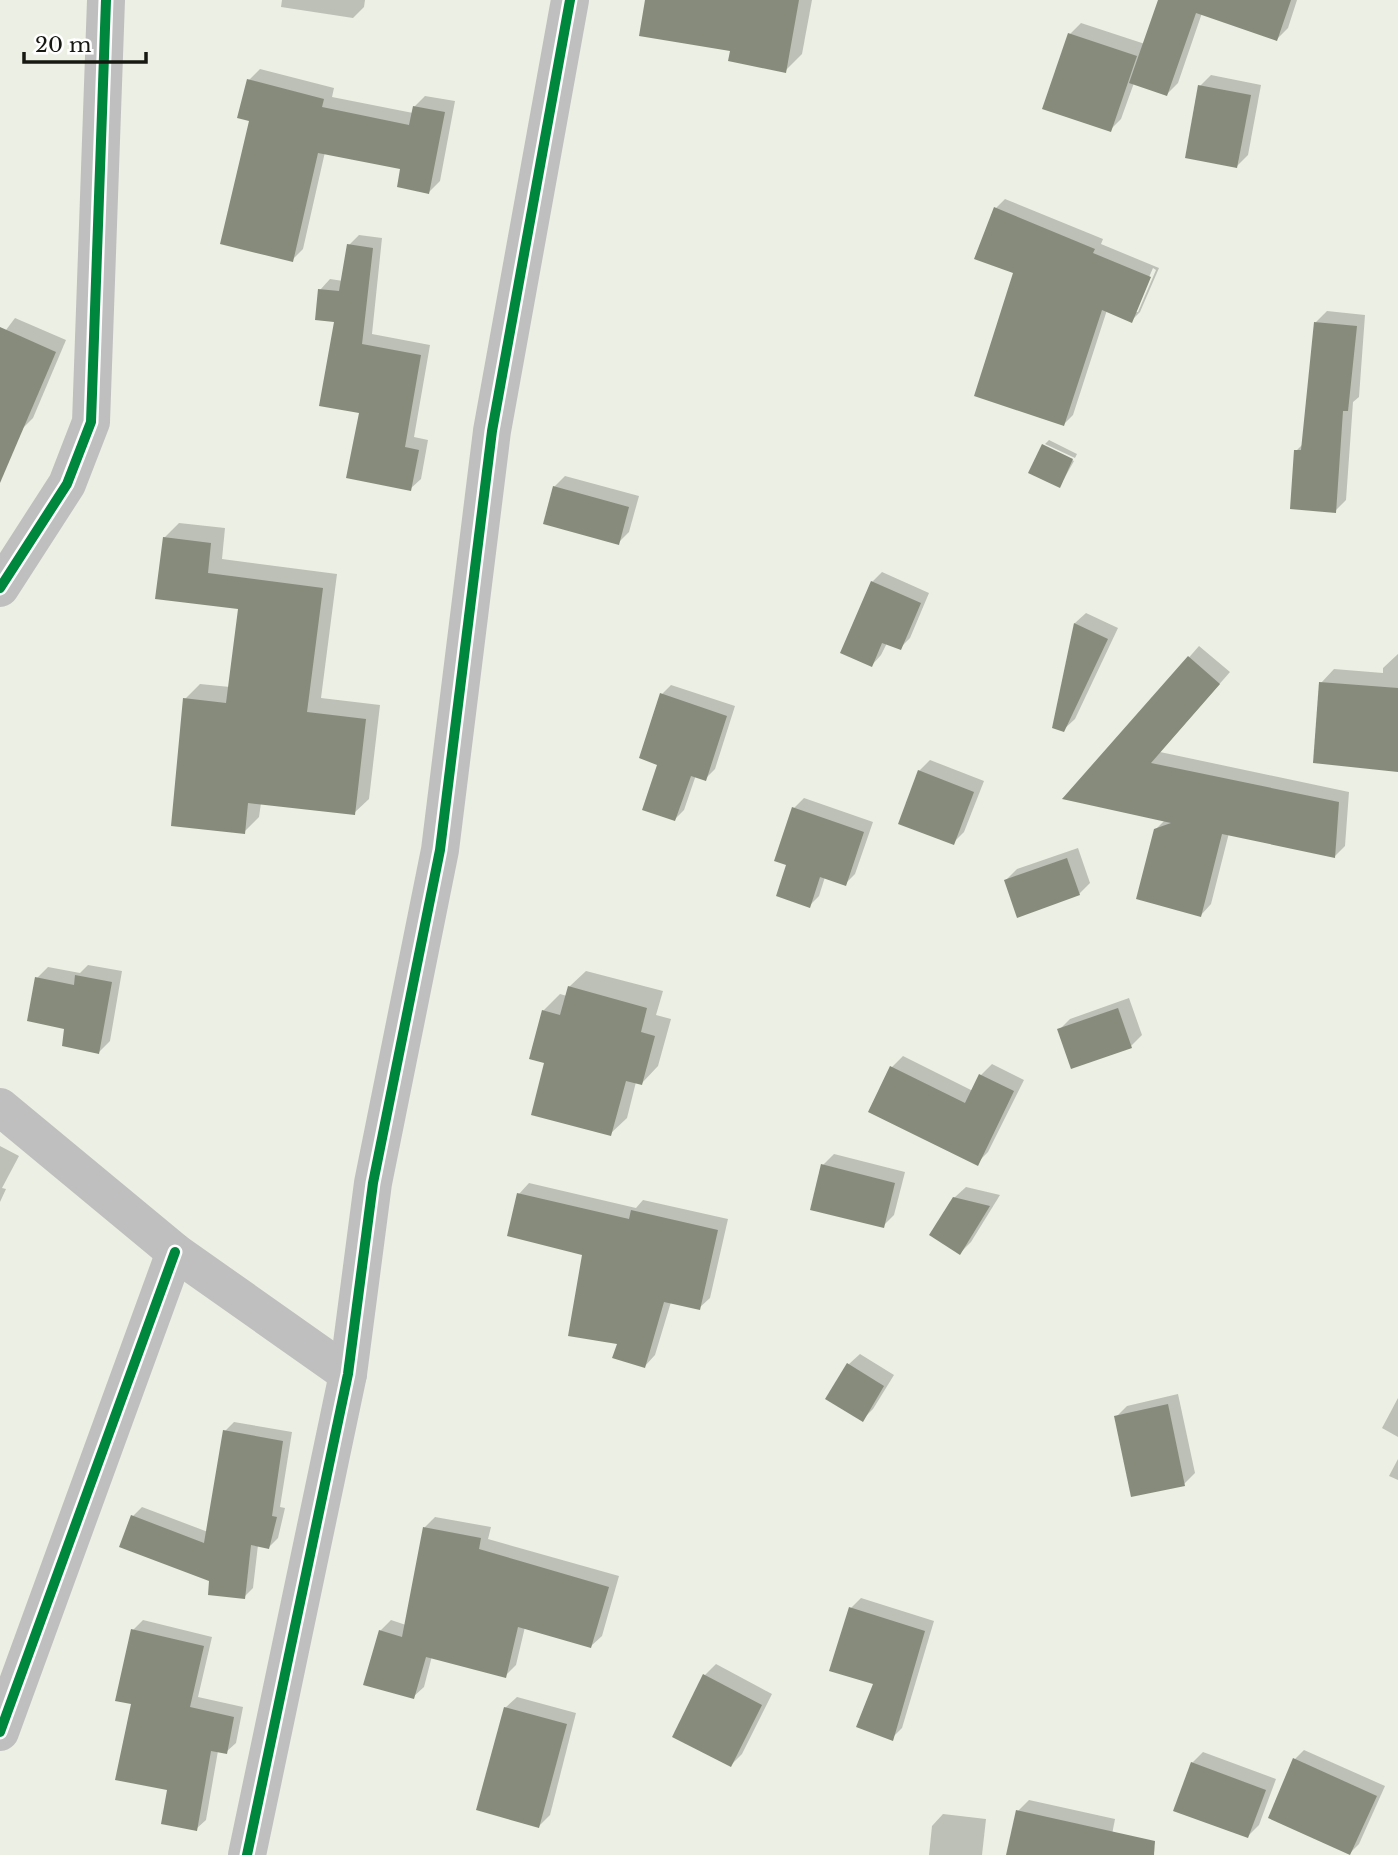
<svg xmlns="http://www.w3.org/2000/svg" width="1398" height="1855" viewBox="0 0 1398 1855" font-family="'Libre Baskerville',serif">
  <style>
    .shadow { fill: #0003; fill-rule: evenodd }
    .building { fill: #878b7c }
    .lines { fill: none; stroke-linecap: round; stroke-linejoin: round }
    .minor { stroke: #c0bfbf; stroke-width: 38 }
    .cycleway-casing { stroke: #fff; stroke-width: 15 }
    .cycleway { stroke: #00873e; stroke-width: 10 }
  </style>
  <rect width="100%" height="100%" fill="#ecf0e4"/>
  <g class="shadow">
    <path d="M282,0H365L364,7L353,18L281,7Z"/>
    <path d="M647,0H812L802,54L785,71L732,50Z"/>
    <path d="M1160,0H1297L1288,28L1277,39L1202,13L1178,83L1167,94L1134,83L1121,119L1110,130L1044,108L1070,34L1081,23L1145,44Z"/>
    <path d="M260,69L334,88L332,97L413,113L414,107L425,96L455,101L440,181L429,192L402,167L325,152L303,249L292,260L251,119L249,80Z"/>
    <path d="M1211,75L1261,85L1248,155L1237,166L1200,86Z"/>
    <path d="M1005,199L1103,239L1101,244L1159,268L1140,312L1131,321L1107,310L1073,415L1064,424L996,208ZM1153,268L1156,270L1138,312H1134Z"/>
    <path d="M359,235L382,238L372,334L430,345L414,437L428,440L421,479L410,489L361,412L336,321L320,290L330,279L343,281L349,245Z"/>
    <path d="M1327,311L1365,315L1359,397L1353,402L1346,500L1335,511L1296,451L1304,443L1316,322Z"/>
    <path d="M15,318L66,340L33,418L22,429L0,420V338Z"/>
    <path d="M1049,440L1077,454L1075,458L1045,444Z"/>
    <path d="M1043,447L1074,461L1060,486Z"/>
    <path d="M565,476L639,496L629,532L618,543L554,487Z"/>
    <path d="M179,523L225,528L222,559L337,574L321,698L380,705L369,799L354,813L261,803L259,817L244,832L185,699L200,684L230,687L240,607L164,538Z"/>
    <path d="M882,572L929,593L910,638L900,648L887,643L881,655L872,665V582Z"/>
    <path d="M1086,613L1118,628L1075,719L1063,730L1054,726L1075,623Z"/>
    <path d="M1199,646L1230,672L1160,752L1349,792L1345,846L1335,856L1229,833L1211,904L1201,915L1155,830L1165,820L1066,798Z"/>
    <path d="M1398,654V770L1321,683L1334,669L1383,673V668Z"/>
    <path d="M671,685L735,706L715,769L705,779L696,775L684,810L675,819L659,764L662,694Z"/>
    <path d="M930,760L984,781L964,832L953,843L919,771Z"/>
    <path d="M804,798L873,822L855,874L845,884L825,877L819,896L809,906L788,864L794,808Z"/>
    <path d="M1078,848L1090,883L1079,894L1006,880L1017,869Z"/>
    <path d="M88,965L122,971L110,1041L99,1052L66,1027L37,978L48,967L80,973Z"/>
    <path d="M586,971L663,991L656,1015L671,1019L658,1066L642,1083L636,1082L627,1118L610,1134L547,1062L543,1011L560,994L567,996L569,987Z"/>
    <path d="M1129,998L1142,1035L1131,1046L1059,1030L1070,1019Z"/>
    <path d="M903,1056L973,1091L981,1075L992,1064L1024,1080L988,1152L977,1163L871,1111L892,1067Z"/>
    <path d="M0,1146L19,1156L2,1188L6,1189L0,1202Z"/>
    <path d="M834,1154L905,1172L894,1215L883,1226L823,1165Z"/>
    <path d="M529,1183L636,1208L643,1200L728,1219L710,1298L699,1308L671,1302L655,1355L645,1366L619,1342L584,1253L519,1194Z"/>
    <path d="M966,1187L1000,1195L971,1242L960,1253L954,1198Z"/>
    <path d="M860,1354L894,1375L873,1409L862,1420L849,1364Z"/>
    <path d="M1178,1394L1195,1473L1184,1484L1116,1417L1127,1406Z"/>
    <path d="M1398,1398V1437L1382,1428Z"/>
    <path d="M234,1422L292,1432L280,1507L285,1508L278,1538L269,1547L258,1545L253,1588L244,1597L211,1580L133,1516L142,1507L208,1532L225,1431Z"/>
    <path d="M1398,1459V1480L1389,1476Z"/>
    <path d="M435,1517L491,1527L488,1539L619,1576L602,1636L591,1646L525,1627L516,1665L505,1676L432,1656L424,1687L413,1697L380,1631L391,1620L406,1625L425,1527Z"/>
    <path d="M861,1598L934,1621L902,1728L892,1738L851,1608Z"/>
    <path d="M143,1620L212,1637L198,1697L243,1707L236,1743L226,1752L218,1751L206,1820L196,1829L169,1789L133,1703V1630Z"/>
    <path d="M716,1664L772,1694L742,1754L731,1765L705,1675Z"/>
    <path d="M517,1697L576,1713L550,1815L539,1826L505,1708Z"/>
    <path d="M1304,1750L1385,1786L1359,1844L1350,1853L1295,1759Z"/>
    <path d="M1203,1752L1276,1779L1259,1825L1248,1836L1192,1763Z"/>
    <path d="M1029,1800L1115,1819L1108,1855H1016L1018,1811Z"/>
    <path d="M943,1814L986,1819L982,1855H929L932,1826Z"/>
  </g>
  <g class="building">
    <path d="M645,0H799L786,73L728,61L730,51L639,36Z"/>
    <path d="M1158,0H1291L1277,41L1196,13L1167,96L1129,83Z"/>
    <path d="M1068,33L1137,56L1111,132L1042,109Z"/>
    <path d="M247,79L324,99L322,107L409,125L413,106L445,112L429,194L397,187L400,169L318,153L293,262L220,244L249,121L237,118Z"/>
    <path d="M1198,85L1251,95L1237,168L1185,158Z"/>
    <path d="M994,207L1095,249L1093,253L1151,277L1132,323L1102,310L1064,426L974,396L1013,273L974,259Z"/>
    <path d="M347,244L373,248L362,344L421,355L405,447L419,450L411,491L346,478L359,413L319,406L334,322L315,320L318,289L339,291Z"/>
    <path d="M1314,322L1357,326L1348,411H1343L1336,513L1290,509L1294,450H1301Z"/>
    <path d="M0,327L56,352L0,483Z"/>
    <path d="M1042,444L1073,459L1060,488L1028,473Z"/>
    <path d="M553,486L629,507L619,545L543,524Z"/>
    <path d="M163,537L211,543L208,573L323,588L307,712L366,719L355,815L248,803L245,834L171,826L183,698L226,703L238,609L155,599Z"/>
    <path d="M871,581L921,603L901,650L882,643L872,667L840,653Z"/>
    <path d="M1074,623L1108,639L1064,732L1052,728Z"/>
    <path d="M1188,656L1220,684L1151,763L1339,802L1335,858L1222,834L1201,917L1136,899L1154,829L1171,823L1062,799Z"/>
    <path d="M1319,682L1398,688V772L1313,763Z"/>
    <path d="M660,693L727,716L706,781L691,776L675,821L642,810L657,765L639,758Z"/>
    <path d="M918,770L974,792L954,845L898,824Z"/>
    <path d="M792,807L864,832L846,886L820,877L810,908L776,896L786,865L774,861Z"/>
    <path d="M1067,858L1080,895L1017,918L1004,880Z"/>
    <path d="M75,975L112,982L99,1054L62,1046L64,1029L27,1021L35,977L74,985Z"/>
    <path d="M568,986L647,1008L641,1032L655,1036L642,1085L626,1081L611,1136L531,1115L544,1063L529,1059L542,1010L560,1015Z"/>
    <path d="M1118,1008L1132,1048L1071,1069L1057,1029Z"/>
    <path d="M890,1066L965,1103L979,1074L1014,1091L978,1166L868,1112Z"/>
    <path d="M821,1164L895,1183L884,1228L810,1210Z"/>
    <path d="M517,1193L629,1219L631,1210L718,1230L700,1310L664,1302L645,1368L612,1358L617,1344L568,1336L582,1255L507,1236Z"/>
    <path d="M953,1197L990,1206L960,1255L929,1235Z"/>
    <path d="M847,1363L884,1386L863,1422L825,1399Z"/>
    <path d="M1168,1404L1185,1486L1131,1497L1114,1416Z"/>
    <path d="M223,1430L283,1441L272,1516L277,1517L269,1549L251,1545L245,1599L208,1595L209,1581L119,1547L131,1515L204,1543Z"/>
    <path d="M423,1527L481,1538L479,1549L609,1587L591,1648L518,1627L506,1678L426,1657L414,1699L363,1685L379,1630L402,1637Z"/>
    <path d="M849,1607L925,1631L893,1741L856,1727L873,1684L829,1671Z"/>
    <path d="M131,1629L204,1646L190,1707L234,1717L227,1754L211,1751L197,1831L161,1824L167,1790L115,1780L131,1704L115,1701Z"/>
    <path d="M703,1674L762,1705L731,1767L672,1737Z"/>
    <path d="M504,1707L567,1724L539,1828L476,1810Z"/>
    <path d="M1293,1758L1377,1796L1350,1855L1268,1818Z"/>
    <path d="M1191,1762L1266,1790L1248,1838L1173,1811Z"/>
    <path d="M1016,1810L1155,1841L1154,1855H1006Z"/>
  </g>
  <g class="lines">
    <g class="minor">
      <path d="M0,588L67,484L91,422L106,0"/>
      <path d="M0,1107L175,1252L348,1374"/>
      <path d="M0,1732L175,1252"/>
      <path d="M247,1855L348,1374L373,1183L440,850L492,431L570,0"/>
    </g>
    <g class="cycleway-casing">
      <g id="cycleway">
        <path d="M0,588L67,484L91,422L106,0"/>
        <path d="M0,1732L175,1252"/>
        <path d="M247,1855L348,1374L373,1183L440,850L492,431L570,0"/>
      </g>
    </g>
    <use href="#cycleway" class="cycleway"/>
  </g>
  <path d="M24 52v10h122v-10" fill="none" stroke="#161811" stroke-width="3.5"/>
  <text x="35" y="52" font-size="21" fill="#161811" stroke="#ffffff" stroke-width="5" paint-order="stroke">20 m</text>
</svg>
